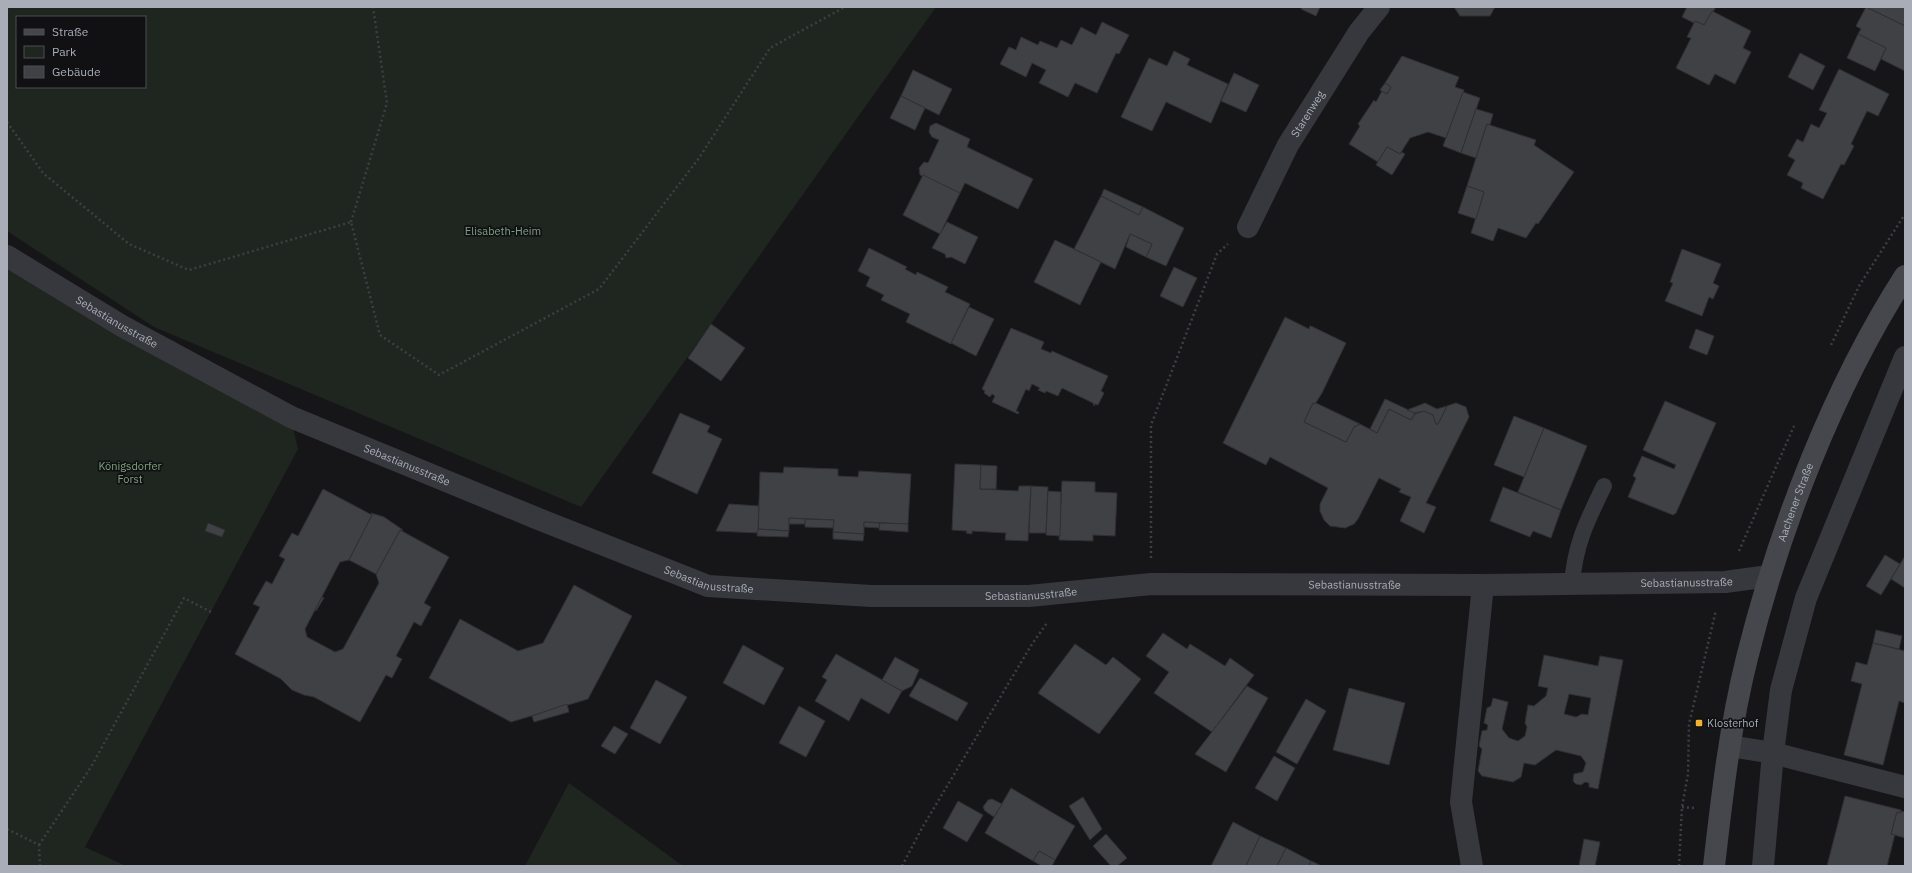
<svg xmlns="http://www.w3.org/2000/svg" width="1912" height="873" viewBox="0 0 1912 873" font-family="'IBM Plex Sans',sans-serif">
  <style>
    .green { fill: #1e261f; fill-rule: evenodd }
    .building { fill: #404145; stroke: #303034; fill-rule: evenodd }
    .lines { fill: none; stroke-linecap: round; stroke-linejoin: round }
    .path { stroke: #3d3f44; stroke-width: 2.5; stroke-dasharray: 2 3; stroke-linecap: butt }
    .lane { stroke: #37383d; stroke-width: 16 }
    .street { stroke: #37383d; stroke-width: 22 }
    .secondary { stroke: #45474d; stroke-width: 22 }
    .poi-dot { fill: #f2b134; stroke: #111113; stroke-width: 1.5 }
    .labels { text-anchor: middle; stroke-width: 3.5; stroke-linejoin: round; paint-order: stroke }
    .street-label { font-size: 11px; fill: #a8adb8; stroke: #111113 }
    .park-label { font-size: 11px; fill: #7fa381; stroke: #111113 }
    .poi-label { font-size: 11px; fill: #a8adb8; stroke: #111113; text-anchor: start }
  </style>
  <rect width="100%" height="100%" fill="#161618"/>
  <g class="green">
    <path d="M7,7H936L581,507L154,327L7,231ZM17,17H145V87H17Z"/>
    <path d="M7,257L291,419L298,449L85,847L126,866H7Z"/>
    <path d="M569,783L683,866H525Z"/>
  </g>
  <g class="building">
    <path d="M1302,7H1320L1316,16L1301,9Z"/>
    <path d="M1454,7H1495L1490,16H1460Z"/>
    <path d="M1687,7H1716L1704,25L1695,21L1694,23L1682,17Z"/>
    <path d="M1866,7H1905V26Z"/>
    <path d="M1866,7L1905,26V71L1881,59L1886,48L1858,34L1861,29L1856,26Z"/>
    <path d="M1712,11L1751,31L1743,48L1751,52L1735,84L1715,74L1709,85L1676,68L1691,38L1687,37L1695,21L1704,25Z"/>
    <path d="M1102,22L1129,35L1119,54L1116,53L1097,93L1075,83L1068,97L1039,83L1046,70L1032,63L1026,77L1000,64L1009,47L1016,50L1021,37L1038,45L1040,41L1057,48L1061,40L1072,45L1081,27L1096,35Z"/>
    <path d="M1858,34L1886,48L1875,71L1847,58Z"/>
    <path d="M1174,51L1190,59L1187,65L1228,84L1211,123L1166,102L1152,131L1121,117L1149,58L1167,66Z"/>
    <path d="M1800,53L1825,66L1813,90L1788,77Z"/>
    <path d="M1402,56L1459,77L1455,87L1464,90L1446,138L1428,132L1410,138L1400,154L1387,147L1378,162L1349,144L1360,126L1358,124L1374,100L1376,102L1382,91L1387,94L1391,87L1385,83Z"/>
    <path d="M1839,69L1889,94L1878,116L1867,111L1851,144L1854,146L1844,165L1841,164L1823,199L1801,188L1803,183L1787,175L1795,160L1788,156L1797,139L1803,142L1811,124L1819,128L1827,113L1819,110Z"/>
    <path d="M913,70L952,89L939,115L901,96Z"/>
    <path d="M1234,73L1259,85L1246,112L1221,101Z"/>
    <path d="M1385,83L1391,87L1387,94L1380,90Z"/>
    <path d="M1463,92L1480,98L1461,153L1443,146Z"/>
    <path d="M901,96L925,108L915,130L890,118Z"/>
    <path d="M1476,109L1493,114L1490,125L1487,124L1476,158L1461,153Z"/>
    <path d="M936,123L970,139L967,147L1033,179L1018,209L965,183L960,193L920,175L919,168L924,162L928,163L939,140L932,137L929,132L930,126Z"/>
    <path d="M1487,124L1536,140L1534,145L1574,172L1538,224L1536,223L1526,238L1498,228L1493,241L1471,233L1484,192L1467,186Z"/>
    <path d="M1387,147L1400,154L1401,152L1405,154L1392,175L1376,165Z"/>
    <path d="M923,175L960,193L940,234L903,215Z"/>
    <path d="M1467,186L1484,192L1476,219L1458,213Z"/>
    <path d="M1104,189L1143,207L1139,215L1101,196Z"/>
    <path d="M1101,196L1139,215L1143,207L1184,228L1166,266L1146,257L1152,244L1130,234L1115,269L1074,249Z"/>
    <path d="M947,222L978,237L965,264L951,257L946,258L945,254L932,248Z"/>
    <path d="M1130,234L1152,244L1146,257L1126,247Z"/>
    <path d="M1055,240L1101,262L1080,305L1034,282Z"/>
    <path d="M869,248L907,267L905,269L916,275L917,272L948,287L945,292L970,304L951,344L906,322L910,314L881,300L884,295L866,286L870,277L858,271Z"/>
    <path d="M1682,249L1721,264L1713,283L1719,286L1713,299L1709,297L1702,316L1665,301L1673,283L1670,282Z"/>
    <path d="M1174,267L1197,278L1183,307L1160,296Z"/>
    <path d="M969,307L994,319L976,356L951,343Z"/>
    <path d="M1285,317L1309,329L1310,326H1311L1346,343L1322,393L1315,404L1313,403L1304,422L1346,442L1354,427L1360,424L1377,433L1389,409L1411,420L1415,414L1424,411L1433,415L1436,424H1438L1447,406L1456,403L1466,407L1469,417L1426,503L1436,507L1424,533L1400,521L1411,497L1399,492L1401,489L1379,478L1358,519L1354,524L1345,528L1330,526L1324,520L1320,511V504L1328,488L1270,457L1266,465L1223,443Z"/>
    <path d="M711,324L745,348L721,381L688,358Z"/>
    <path d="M1011,328L1044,342L1041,349L1051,353L1052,351L1108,376L1101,391L1104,393L1098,405L1095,404L1094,406L1093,403L1062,388L1058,396L1046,391L1045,393L1038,390L1040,388L1032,384L1029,391L1026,389L1016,411L1019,412L1018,414L992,402L995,396L992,394L990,397L984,393L985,391L982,389Z"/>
    <path d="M1696,329L1714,336L1707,355L1689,348Z"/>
    <path d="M1385,399L1415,413L1411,420L1389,409L1377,433L1370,429Z"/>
    <path d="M1665,401L1716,423L1676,513L1673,515L1628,497L1636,478L1633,476L1642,456L1674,469L1676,465L1643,450Z"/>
    <path d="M1313,403L1315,404L1316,403L1360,424L1354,427L1346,442L1304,422Z"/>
    <path d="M1425,403L1437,409L1447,406L1438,424H1436L1433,415L1424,411L1415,413L1407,410Z"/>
    <path d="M680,413L710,426L707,432L722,439L697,494L652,473Z"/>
    <path d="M1514,416L1544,428L1524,477L1494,465Z"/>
    <path d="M1544,428L1587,446L1561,510L1518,492Z"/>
    <path d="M955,464L981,465L980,489L1018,491L1019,486H1031L1028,541L1005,540L1006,533L972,531V534L966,533L967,531L952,530Z"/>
    <path d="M981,465L997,466L996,489H980Z"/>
    <path d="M784,467L838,469V476L858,477L859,471L911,474L908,524L864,522V534L833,532L834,520L789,518V531L758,529L760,472L783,473Z"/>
    <path d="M1062,481L1095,482V492L1117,493L1115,536L1093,535V541L1059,540Z"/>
    <path d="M1031,486L1048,487L1046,533H1029Z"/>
    <path d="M1503,487L1561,510L1551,538L1533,531L1530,537L1490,521Z"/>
    <path d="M323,489L372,515L349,560L340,562L305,629L307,637L335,652L343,649L379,583L376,574L400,530L449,557L424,603L431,607L421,626L414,622L396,656L402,659L392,678L386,675L360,722L314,697L304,695L292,690L281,679L235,654L260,607L253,604L266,581L272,584L285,559L279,556L292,533L298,536Z"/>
    <path d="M1048,491L1061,492L1060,536L1046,535Z"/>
    <path d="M729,504L759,506L758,533L716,531Z"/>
    <path d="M371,513L384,517L403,530H400L376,574L349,560L372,515Z"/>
    <path d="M789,518L805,519V524H789Z"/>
    <path d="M805,519L834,520L833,528L805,527Z"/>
    <path d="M864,522L880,523L879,528L864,527Z"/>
    <path d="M208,523L225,530L222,537L205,531Z"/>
    <path d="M880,523L908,524V532L879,530Z"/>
    <path d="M758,529L789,531L788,537L757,536Z"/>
    <path d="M833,532L864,534L863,541L833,539Z"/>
    <path d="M1885,555L1900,564L1881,595L1866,586Z"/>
    <path d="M1905,556V588L1891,579Z"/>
    <path d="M574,585L632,616L588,699L511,722L429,678L460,619L518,651L543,643Z"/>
    <path d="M322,597L324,598L316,611L315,610Z"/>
    <path d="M1876,630L1902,636L1899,649L1873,643Z"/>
    <path d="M1163,633L1187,649L1190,644L1225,666L1230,658L1254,675L1212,732L1154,693L1169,672L1146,656Z"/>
    <path d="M1873,643L1905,651V703L1899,701L1883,765L1844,755L1862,684L1851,681L1856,662L1867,665Z"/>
    <path d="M1075,644L1106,665L1113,657L1141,679L1099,734L1038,693Z"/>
    <path d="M743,645L784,668L764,705L723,683Z"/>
    <path d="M836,654L902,691L889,714L861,698L849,721L815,701L827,680L822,677Z"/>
    <path d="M1544,655L1598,666L1600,656L1623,660L1598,789L1589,787V783L1585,782L1581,785L1576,784L1573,781L1574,774L1583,772L1586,763L1581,756L1556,750L1535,765L1524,763L1521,777L1513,782L1482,776L1478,771L1482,749L1479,746L1482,731L1487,730L1488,725L1484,723L1487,708L1491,706L1493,698L1508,702L1502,729L1509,738L1518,741L1525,736L1527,727L1525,723L1528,705L1534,706L1546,696L1548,688L1538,686ZM1569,694L1591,698L1588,715L1582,714L1576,717L1564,714Z"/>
    <path d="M895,657L919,670L912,686L902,691L882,680Z"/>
    <path d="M920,678L968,703L957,721L909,696Z"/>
    <path d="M656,680L687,697L660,744L630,728Z"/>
    <path d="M1247,686L1268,698L1226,772L1195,754Z"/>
    <path d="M1349,688L1405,703L1389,765L1333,750Z"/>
    <path d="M1306,699L1326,711L1297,764L1276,752Z"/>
    <path d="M567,704L569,712L534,722L532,716Z"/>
    <path d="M799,706L825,721L806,757L779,743Z"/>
    <path d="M614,726L628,734L615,754L601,746Z"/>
    <path d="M1274,756L1295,768L1277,801L1255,788Z"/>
    <path d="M1011,788L1075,826L1055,860L1039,851L1033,861L985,833Z"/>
    <path d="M1845,796L1901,810V813L1897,812L1891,834H1895L1887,866H1827Z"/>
    <path d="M1083,797L1102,829L1090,840L1069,806Z"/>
    <path d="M992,799L1002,804L994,817L985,811L983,807L988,800Z"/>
    <path d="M958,801L983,815L967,842L943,828Z"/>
    <path d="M1900,811L1905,812V838L1891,834L1897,812L1901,813Z"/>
    <path d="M1233,822L1260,836L1246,866H1211Z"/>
    <path d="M1106,834L1127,858L1117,866H1111L1093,846Z"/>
    <path d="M1260,836L1286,848L1277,866H1246Z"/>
    <path d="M1584,839L1600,842L1595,866H1579Z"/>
    <path d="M1286,848L1311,861L1309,866H1277Z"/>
    <path d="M1039,851L1055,860L1052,866H1042L1033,861Z"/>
    <path d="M1311,861L1322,866H1309Z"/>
  </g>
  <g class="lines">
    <g class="path">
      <path d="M7,122L43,173L129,244L189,270L351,222L380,335L439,375L599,289L699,158L770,48L845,7"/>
      <path d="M351,222L387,103L373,7"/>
      <path d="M1831,345L1859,286L1905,214"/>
      <path d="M1739,551L1794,426"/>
      <path d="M1151,558V425L1217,254L1228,244"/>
      <path d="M1682,807L1694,808"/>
      <path d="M7,829L39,845L40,866"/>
      <path d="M39,845L91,767L184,598L211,612"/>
      <path d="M902,866L922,828L1032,644L1047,623"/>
      <path d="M1679,866L1682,807L1688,774L1689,724L1716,610"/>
    </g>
    <path class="lane" d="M1572,584C1575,544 1587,521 1604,486"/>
    <g class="street">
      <path id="s1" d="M1248,227L1288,145L1359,32L1379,7"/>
      <path id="s2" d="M7,256L122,326L291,417L536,518L708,586L871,596H1029L1151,584L1483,585L1725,582L1769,576"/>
      <path d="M1730,746L1773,753L1905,787"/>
      <path d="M1472,866L1461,802L1483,585"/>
      <path d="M1763,866L1773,753L1781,690L1806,598L1905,357"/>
    </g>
    <path class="secondary" id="s3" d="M1714,866C1722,796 1730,726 1747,658C1779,529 1833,388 1905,276"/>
  </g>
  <rect class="poi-dot" x="1695" y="719" width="8" height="8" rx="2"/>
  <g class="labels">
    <g class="street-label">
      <text dy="4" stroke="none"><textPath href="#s1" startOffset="128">Starenweg</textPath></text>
      <text dy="4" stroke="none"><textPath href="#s2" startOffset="128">Sebastianusstraße</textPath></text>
      <text dy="4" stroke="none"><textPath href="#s2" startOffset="452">Sebastianusstraße</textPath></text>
      <text dy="4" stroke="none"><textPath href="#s3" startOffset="374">Aachener Straße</textPath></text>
      <text dy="4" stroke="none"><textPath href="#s2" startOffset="776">Sebastianusstraße</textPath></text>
      <text dy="4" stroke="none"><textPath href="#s2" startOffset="1756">Sebastianusstraße</textPath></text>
      <text dy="4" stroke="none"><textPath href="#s2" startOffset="1424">Sebastianusstraße</textPath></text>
      <text dy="4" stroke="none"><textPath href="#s2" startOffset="1100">Sebastianusstraße</textPath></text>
    </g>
    <g class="park-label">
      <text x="503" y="235">Elisabeth-Heim</text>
      <text x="130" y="470">Königsdorfer<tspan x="130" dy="13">Forst</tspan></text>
    </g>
    <g class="poi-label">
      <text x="1707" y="727">Klosterhof</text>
    </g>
  </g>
  <rect width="1912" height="873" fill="none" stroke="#a8adb8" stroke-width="16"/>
  <rect x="16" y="16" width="130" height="72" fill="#111113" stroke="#4d4f55"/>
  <rect x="24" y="29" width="20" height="6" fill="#45474d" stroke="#4d4f55"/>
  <text x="52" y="36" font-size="12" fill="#a8adb8">Straße</text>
  <rect x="24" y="46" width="20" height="12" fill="#1e261f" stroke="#4d4f55"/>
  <text x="52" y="56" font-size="12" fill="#a8adb8">Park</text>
  <rect x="24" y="66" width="20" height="12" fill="#404145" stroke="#4d4f55"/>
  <text x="52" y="76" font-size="12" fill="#a8adb8">Gebäude</text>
</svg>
